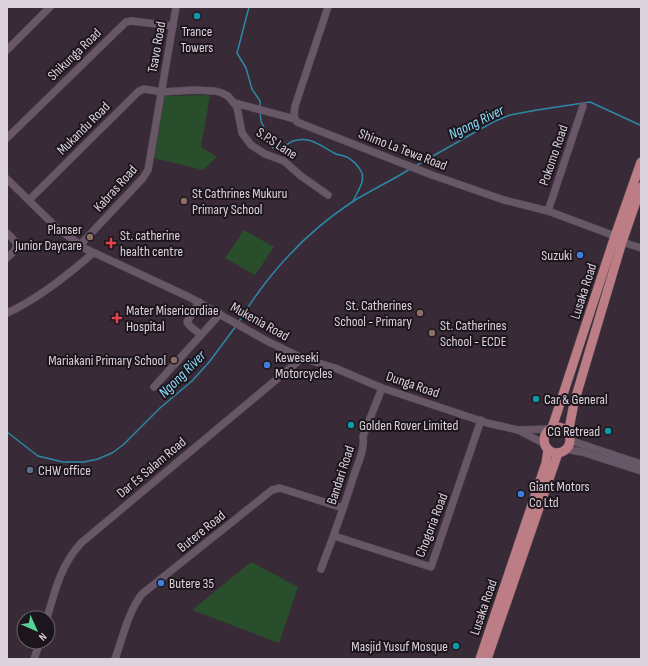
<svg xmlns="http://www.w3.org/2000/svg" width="648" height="666" viewBox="0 0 648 666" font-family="'Sofia Sans Condensed',sans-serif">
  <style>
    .green { fill: #284e2b }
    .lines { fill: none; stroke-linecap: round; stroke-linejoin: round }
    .stream { stroke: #2b88a6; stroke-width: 1.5 }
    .minor-casing { stroke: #554854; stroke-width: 8 }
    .major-casing { stroke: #554854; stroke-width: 10 }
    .minor { stroke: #685767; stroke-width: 7 }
    .major { stroke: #bc7d85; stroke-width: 9 }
    .culture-dot { fill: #0f9aa8; stroke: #1c151c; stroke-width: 1.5 }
    .education-dot { fill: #8d6e63; stroke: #1c151c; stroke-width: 1.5 }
    .health-dot { fill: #e0444e; stroke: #1c151c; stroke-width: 1.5 }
    .shop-dot { fill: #3f7fe0; stroke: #1c151c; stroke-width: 1.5 }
    .service-dot { fill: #5c6f8a; stroke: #1c151c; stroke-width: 1.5 }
    .labels { text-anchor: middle; stroke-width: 4; stroke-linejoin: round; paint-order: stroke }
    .poi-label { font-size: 14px; fill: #dcd2db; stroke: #1c151c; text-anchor: start }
    .street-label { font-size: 14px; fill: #dcd2db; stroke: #1c151c }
    .water-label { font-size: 15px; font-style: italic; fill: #8bdcfb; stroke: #1c151c }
  </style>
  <rect width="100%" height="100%" fill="#392a38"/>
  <g class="green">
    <path d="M210,95L201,147L217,157L203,170L154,158L165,96Z"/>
    <path d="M244,230L274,247L255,275L225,258Z"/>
    <path d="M251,562L298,587L279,643L192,610Z"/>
  </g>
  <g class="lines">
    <g class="stream">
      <path d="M249,7L237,53L246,68L252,89L260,101V108"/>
      <path d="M260,112L261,121L273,148C278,146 280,146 285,145C288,145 290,142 293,141C310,135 322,147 336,154C338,155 341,155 344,156C351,158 359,166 362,173C365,183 356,193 353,202"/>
      <path d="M417,165L493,122L510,115L537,110L590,102L640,125"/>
      <path d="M238,323C267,275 305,233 352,202C371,190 391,181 410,169"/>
      <path d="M7,432L38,456L63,462H84L98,459L112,453L123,445L160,408L192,381L210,361L236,326"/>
    </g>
    <g class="minor-casing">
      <g id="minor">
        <path d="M328,7L295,106L294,116L297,122L432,175L504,200L548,211L615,236"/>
        <path d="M7,50L50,7"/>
        <path d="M235,103L295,119"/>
        <path d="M7,138L126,22L132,21L173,26"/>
        <path d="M7,179L57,228L86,249L189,297L267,341L302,358L335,368L382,388L487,423L518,430L545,444"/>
        <path d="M29,200L139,91L144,89L162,92L194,90L215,91L222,93L228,96L237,107L242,133L251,145L265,154L284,161L301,176L328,195"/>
        <path d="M548,211L583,106"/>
        <path d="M7,233C19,244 20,247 7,258"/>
        <path d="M622,242L641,248"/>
        <path d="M80,245L143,178L148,170L176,7"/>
        <path d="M199,302L187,322L190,326L201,335"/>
        <path d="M7,313C36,300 69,274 93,253"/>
        <path d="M154,387L220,314"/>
        <path d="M518,430L550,429"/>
        <path d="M569,440L641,464"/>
        <path d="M565,449L582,452L641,471"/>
        <path d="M334,536L431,567L481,420"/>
        <path d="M321,569C333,538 344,507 354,475C358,463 365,449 363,436L382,388"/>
        <path d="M47,618C55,590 61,565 81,543L302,358"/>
        <path d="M34,659L40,642"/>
        <path d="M115,659C123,637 128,612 142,594L272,490L280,488L343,508"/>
      </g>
    </g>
    <g class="major-casing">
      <g id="major">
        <circle cx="557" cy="440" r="13"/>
        <path d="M552,428L615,236L641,162"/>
        <path d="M568,434L574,403L622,242L641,187"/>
        <path d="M480,659L546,463L548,449"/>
        <path d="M487,659L558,453"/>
      </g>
    </g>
    <use href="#minor" class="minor"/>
    <use href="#major" class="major"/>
  </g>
  <g class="culture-dot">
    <circle cx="197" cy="16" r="4"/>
    <circle cx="536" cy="399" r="4"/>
    <circle cx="351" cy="425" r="4"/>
    <circle cx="608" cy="431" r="4"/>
    <circle cx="456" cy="646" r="4"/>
  </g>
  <g class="education-dot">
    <circle cx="184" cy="201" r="4"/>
    <circle cx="90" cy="237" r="4"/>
    <circle cx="420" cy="313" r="4"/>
    <circle cx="432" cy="333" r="4"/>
    <circle cx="174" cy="360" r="4"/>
  </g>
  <g class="health-dot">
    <path d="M109 237h4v4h4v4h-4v4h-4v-4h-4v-4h4z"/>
    <path d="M115 312h4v4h4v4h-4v4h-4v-4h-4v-4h4z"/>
  </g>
  <g class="shop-dot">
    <circle cx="580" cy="255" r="4"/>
    <circle cx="267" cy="365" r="4"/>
    <circle cx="521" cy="494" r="4"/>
    <circle cx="161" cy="583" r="4"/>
  </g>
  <circle class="service-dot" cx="30" cy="470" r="4"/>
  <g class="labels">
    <g class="poi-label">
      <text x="197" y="36" text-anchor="middle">Trance<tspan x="197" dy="16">Towers</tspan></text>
      <text x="192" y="198">St Cathrines Mukuru<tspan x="192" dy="16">Primary School</tspan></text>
      <text x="82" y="234" text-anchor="end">Planser<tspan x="82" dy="16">Junior Daycare</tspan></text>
      <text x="120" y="240">St. catherine<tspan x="120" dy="16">health centre</tspan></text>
      <text x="572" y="260" text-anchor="end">Suzuki</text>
      <text x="412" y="310" text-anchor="end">St. Catherines<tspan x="412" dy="16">School - Primary</tspan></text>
      <text x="126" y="315">Mater Misericordiae<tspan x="126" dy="16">Hospital</tspan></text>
      <text x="440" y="330">St. Catherines<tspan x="440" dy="16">School - ECDE</tspan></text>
      <text x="275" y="362">Keweseki<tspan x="275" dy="16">Motorcycles</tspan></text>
      <text x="166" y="365" text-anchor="end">Mariakani Primary School</text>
      <text x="544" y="404">Car &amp; General</text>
      <text x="359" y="430">Golden Rover Limited</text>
      <text x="600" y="436" text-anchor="end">CG Retread</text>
      <text x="38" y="475">CHW office</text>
      <text x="529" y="491">Giant Motors<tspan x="529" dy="16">Co Ltd</tspan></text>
      <text x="169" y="588">Butere 35</text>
      <text x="448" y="651" text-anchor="end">Masjid Yusuf Mosque</text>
    </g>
    <g class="street-label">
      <text transform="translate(156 47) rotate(-80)" y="5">Tsavo Road</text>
      <text transform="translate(74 54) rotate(-44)" y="5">Shikunga Road</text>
      <text transform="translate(83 128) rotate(-45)" y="5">Mukandu Road</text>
      <text transform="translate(277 143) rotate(33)" y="5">S.P.S Lane</text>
      <text transform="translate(403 149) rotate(21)" y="5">Shimo La Tewa Road</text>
      <text transform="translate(553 155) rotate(-71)" y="5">Pokomo Road</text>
      <text transform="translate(115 188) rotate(-48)" y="5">Kabras Road</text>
      <text transform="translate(583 291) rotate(-72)" y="5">Lusaka Road</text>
      <text transform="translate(260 321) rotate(29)" y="5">Mukenia Road</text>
      <text transform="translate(413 384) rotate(19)" y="5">Dunga Road</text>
      <text transform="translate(151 467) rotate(-40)" y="5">Dar Es Salam Road</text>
      <text transform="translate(340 475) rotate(-72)" y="5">Bandari Road</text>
      <text transform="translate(431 525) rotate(-69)" y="5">Chogoria Road</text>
      <text transform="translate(201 531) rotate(-39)" y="5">Butere Road</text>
      <text transform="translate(483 607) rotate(-71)" y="5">Lusaka Road</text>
    </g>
    <g class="water-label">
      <text transform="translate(476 122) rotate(-26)" y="5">Ngong River</text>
      <text transform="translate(182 374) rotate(-45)" y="5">Ngong River</text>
    </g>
  </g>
  <rect width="648" height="666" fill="none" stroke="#dcd2db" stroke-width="16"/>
  <g transform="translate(36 630) rotate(135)"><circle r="19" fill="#1c151c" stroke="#696168"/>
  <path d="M0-3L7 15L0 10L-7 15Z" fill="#54d395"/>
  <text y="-6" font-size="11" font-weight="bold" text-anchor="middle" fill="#dcd2db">N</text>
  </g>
</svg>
